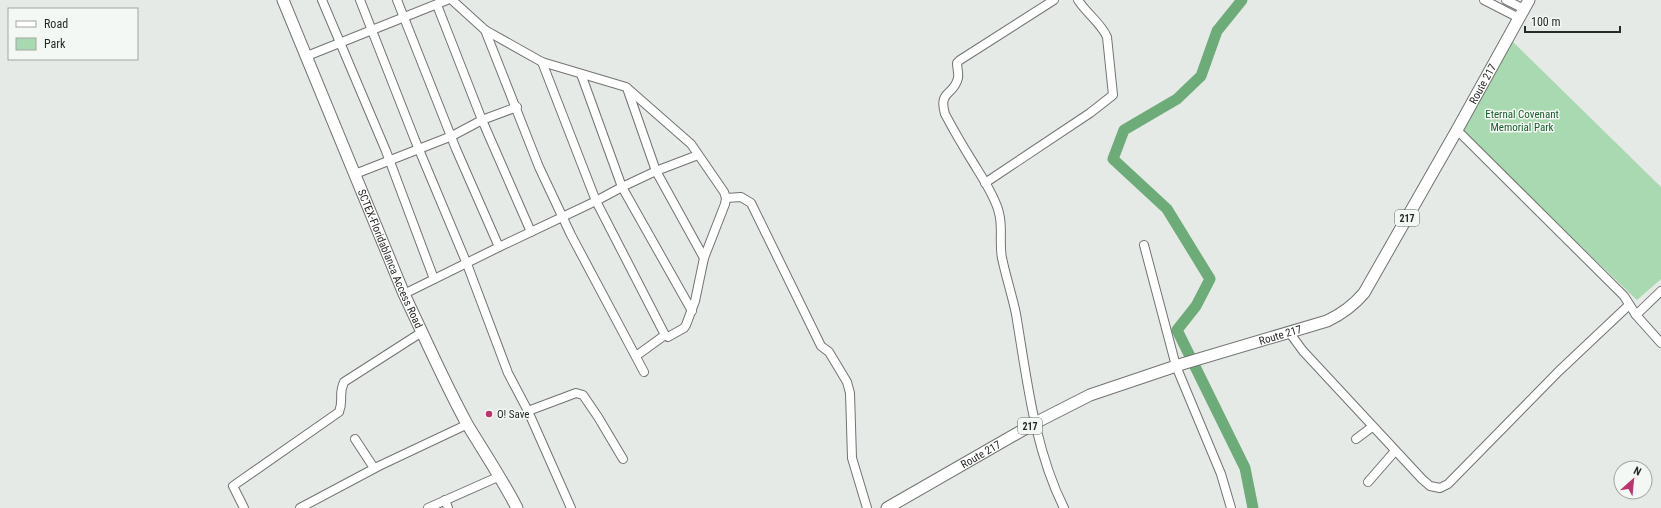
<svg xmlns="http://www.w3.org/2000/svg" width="1661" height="508" viewBox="0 0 1661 508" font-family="'Roboto Condensed',sans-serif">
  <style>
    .green { fill: #a9d9b0 }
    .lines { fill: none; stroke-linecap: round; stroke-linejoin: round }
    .river { stroke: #6dab78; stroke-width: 11 }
    .minor-casing { stroke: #717471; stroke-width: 10 }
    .major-casing { stroke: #717471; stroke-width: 13 }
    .minor { stroke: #fff; stroke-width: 8 }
    .major { stroke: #fff; stroke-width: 11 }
    .poi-dot { fill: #bd346e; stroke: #f4f8f4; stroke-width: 1.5 }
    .labels { text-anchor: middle; stroke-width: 3; stroke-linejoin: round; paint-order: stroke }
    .shield { fill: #f4f8f4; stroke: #656865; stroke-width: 1 }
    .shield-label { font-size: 10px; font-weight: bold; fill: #282a28 }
    .street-label { font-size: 11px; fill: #282a28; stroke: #f4f8f4 }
    .park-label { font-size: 11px; fill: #175c2b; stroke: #f4f8f4 }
    .poi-label { font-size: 11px; fill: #282a28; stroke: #f4f8f4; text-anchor: start }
  </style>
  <rect width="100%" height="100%" fill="#e6eae7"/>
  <path class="green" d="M1509,38L1661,187V279L1637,300L1459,130Z"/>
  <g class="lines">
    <path class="river" d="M1242,0L1217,31L1201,76L1177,99L1124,130L1113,159L1167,209L1210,279L1196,306L1177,330L1245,468L1253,508"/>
    <g class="minor-casing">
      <g id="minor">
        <path d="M322,0L386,151L434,279"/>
        <path d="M360,0L415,140L467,264L508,373L528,411L571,508"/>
        <path d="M397,0L456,149L499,247"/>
        <path d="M452,0L485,30L539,167L571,235L644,372"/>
        <path d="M1054,0L960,60L957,63C957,68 959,74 958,78C954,96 938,90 945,114C954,131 964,148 974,164C982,177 996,198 999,213C1003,227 999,243 1002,258C1006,277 1012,295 1016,314C1027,379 1034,448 1064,508"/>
        <path d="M1484,0L1519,18"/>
        <path d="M1506,0L1524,9"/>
        <path d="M437,5L482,120L531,232"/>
        <path d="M485,30L542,62L626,87L691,144L724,192L726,198L725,204L704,258L695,301L686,325L684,328L668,337L665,335L636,356"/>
        <path d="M307,56L447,0"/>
        <path d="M542,62L596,201L665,335"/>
        <path d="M581,74L622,187L692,311"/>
        <path d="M627,88L656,171L704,258"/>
        <path d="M1457,130L1624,296L1636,315L1661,343"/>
        <path d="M355,174L452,136L482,120L517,107"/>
        <path d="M985,183L1090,113L1113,95L1107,37C1101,23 1086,13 1078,0"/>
        <path d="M726,198L741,197L751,203L821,346L829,352L847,382L850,393L852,458L867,508"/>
        <path d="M1144,245L1176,366L1221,474L1231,508"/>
        <path d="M404,294L499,247L596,201L622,187L656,171L698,155"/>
        <path d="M1636,315L1661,291"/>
        <path d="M1289,332L1303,351L1422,479L1430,486L1440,488L1448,484L1559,371L1629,305"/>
        <path d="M528,411L576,393L583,395L598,417L623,459"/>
        <path d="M355,439L374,468"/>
        <path d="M1356,439L1372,427"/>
        <path d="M1368,482L1395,451"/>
        <path d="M445,500L448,508"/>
        <path d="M244,508L233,486L339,412C344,400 338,395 344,382L422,332"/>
        <path d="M300,508L379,466L468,424"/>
        <path d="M428,508L500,476"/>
      </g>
    </g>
    <g class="major-casing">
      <g id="major">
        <path id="s1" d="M283,0L404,294C425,338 444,382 467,424C484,452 502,479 517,508"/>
        <path id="s2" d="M887,508L1035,423L1090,395L1182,364L1327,321C1342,314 1353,306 1364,293L1457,130L1529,0"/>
      </g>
    </g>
    <use href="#minor" class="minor"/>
    <use href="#major" class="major"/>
  </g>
  <circle class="poi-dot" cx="489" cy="414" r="4"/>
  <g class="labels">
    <g class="shield">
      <rect x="1395" y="210" width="24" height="16" rx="3"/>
      <rect x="1018" y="418" width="24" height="16" rx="3"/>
    </g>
    <g class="shield-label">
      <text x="1407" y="222">217</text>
      <text x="1030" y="430">217</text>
    </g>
    <g class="street-label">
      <text dy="4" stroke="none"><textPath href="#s2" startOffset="768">Route 217</textPath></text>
      <text dy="4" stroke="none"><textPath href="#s1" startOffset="280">SCTEX-Floridablanca Access Road</textPath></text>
      <text dy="4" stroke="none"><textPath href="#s2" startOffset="432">Route 217</textPath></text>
      <text dy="4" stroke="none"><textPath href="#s2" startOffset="108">Route 217</textPath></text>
    </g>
    <g class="park-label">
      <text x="1522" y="118">Eternal Covenant<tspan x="1522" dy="13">Memorial Park</tspan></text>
    </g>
    <g class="poi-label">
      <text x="497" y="418">O! Save</text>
    </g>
  </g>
  <rect x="8" y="8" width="130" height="52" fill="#f4f8f4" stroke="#a2a6a2"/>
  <rect x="16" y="21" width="20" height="6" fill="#ffffff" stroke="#a2a6a2"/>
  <text x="44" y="28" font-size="12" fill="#282a28">Road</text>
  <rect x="16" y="38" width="20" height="12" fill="#a9d9b0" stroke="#a2a6a2"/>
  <text x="44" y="48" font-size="12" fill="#282a28">Park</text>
  <g transform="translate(1633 480) rotate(27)"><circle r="19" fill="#f4f8f4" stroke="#a2a6a2"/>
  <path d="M0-3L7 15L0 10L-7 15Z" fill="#bd346e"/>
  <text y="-6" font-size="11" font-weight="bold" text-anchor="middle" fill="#282a28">N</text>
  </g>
  <path d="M1525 26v6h95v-6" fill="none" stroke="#282a28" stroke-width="2"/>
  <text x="1531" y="26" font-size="12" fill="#282a28" stroke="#f4f8f4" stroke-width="3" paint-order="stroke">100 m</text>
</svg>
